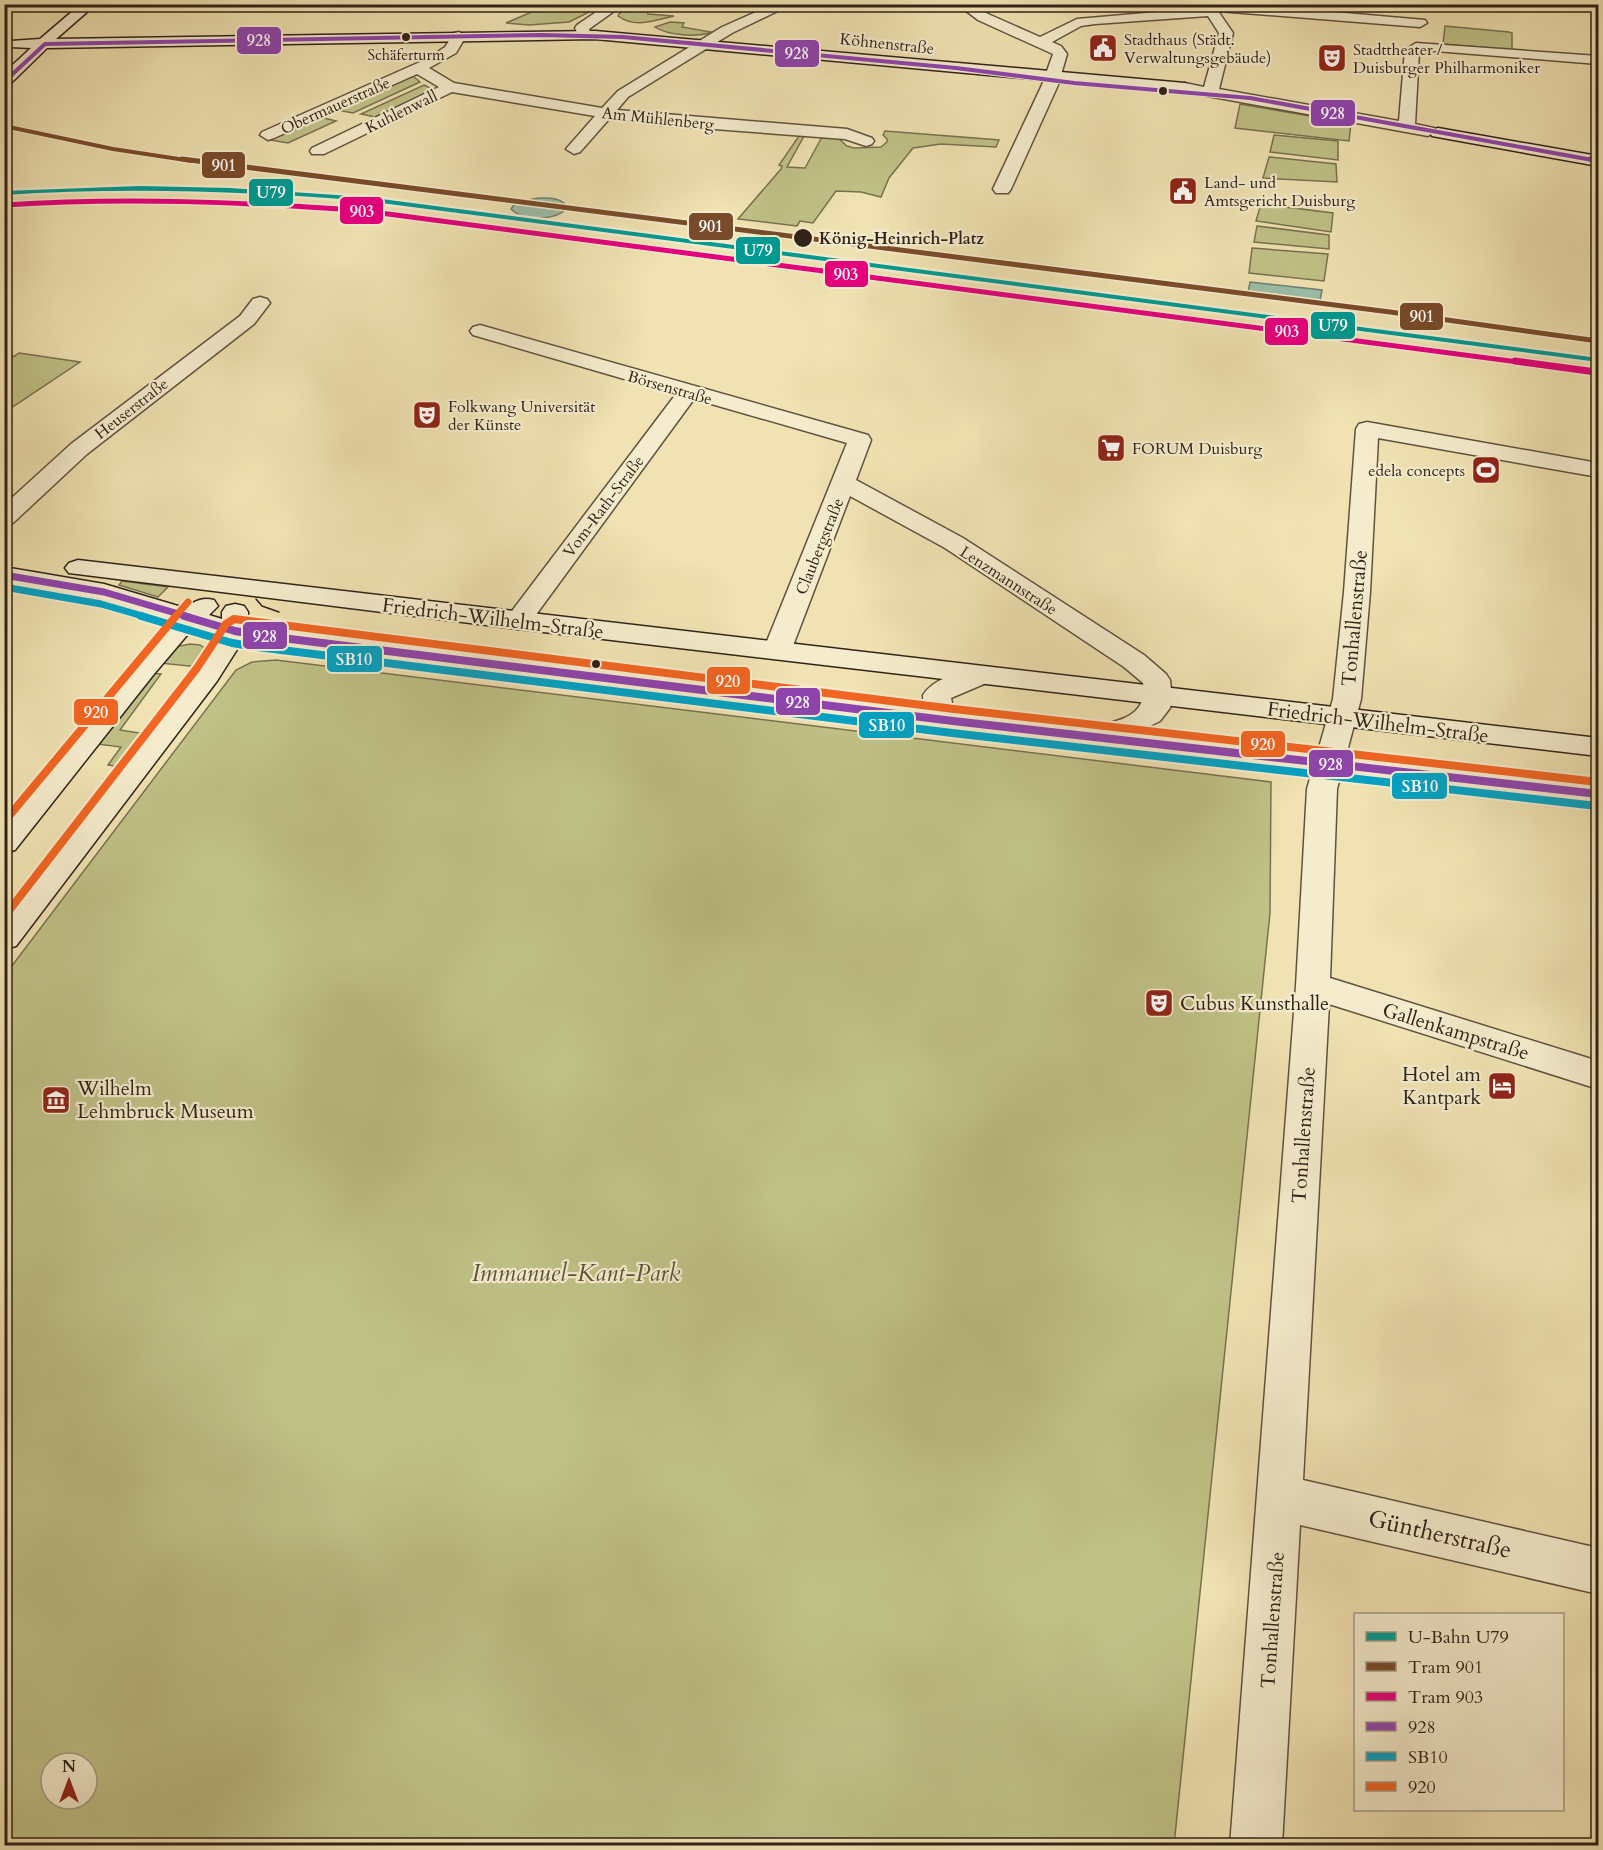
<svg xmlns="http://www.w3.org/2000/svg" width="1603" height="1850" viewBox="0 0 1603 1850" font-family="Cardo,serif">
  <style>
    .green { fill: #c0c187; stroke: #787250; stroke-width: 1.5; fill-rule: evenodd }
    .water { fill: #9bbea9; stroke: #70806f; stroke-width: 1.5 }
    .lines { fill: none; stroke-linecap: round; stroke-linejoin: round }
    .minor-casing { stroke: #60523e; stroke-width: 3 }
    .secondary-casing { stroke: #302218; stroke-width: 3 }
    .minor { fill: #f5eccd; fill-rule: evenodd }
    .secondary { fill: #f5eccd; fill-rule: evenodd }
    .tram { stroke: #302218; stroke-width: 1.5 }
    .bus-1-far3-casing { stroke: #f5eccd; stroke-width: 6 }
    .bus-1-far2-casing { stroke: #f5eccd; stroke-width: 8 }
    .bus-1-far1-casing { stroke: #f5eccd; stroke-width: 10 }
    .bus-1-casing { stroke: #f5eccd; stroke-width: 12 }
    .bus-2-far1-casing { stroke: #f5eccd; stroke-width: 10 }
    .bus-2-casing { stroke: #f5eccd; stroke-width: 12 }
    .bus-3-far1-casing { stroke: #f5eccd; stroke-width: 10 }
    .bus-3-casing { stroke: #f5eccd; stroke-width: 12 }
    .bus-1-far3 { stroke: #8e44ad; stroke-width: 4 }
    .bus-1-far2 { stroke: #8e44ad; stroke-width: 5 }
    .bus-1-far1 { stroke: #8e44ad; stroke-width: 7 }
    .bus-1 { stroke: #8e44ad; stroke-width: 8 }
    .bus-2-far1 { stroke: #02a2c5; stroke-width: 7 }
    .bus-2 { stroke: #02a2c5; stroke-width: 8 }
    .bus-3-far1 { stroke: #f26522; stroke-width: 7 }
    .bus-3 { stroke: #f26522; stroke-width: 8 }
    .tram-1-far1-casing { stroke: #f5eccd; stroke-width: 6 }
    .tram-1-casing { stroke: #f5eccd; stroke-width: 8 }
    .tram-2-far1-casing { stroke: #f5eccd; stroke-width: 8 }
    .tram-2-casing { stroke: #f5eccd; stroke-width: 10 }
    .tram-1-far1 { stroke: #7a4b2a; stroke-width: 4 }
    .tram-1 { stroke: #7a4b2a; stroke-width: 5 }
    .tram-2-far1 { stroke: #e5007d; stroke-width: 5 }
    .tram-2 { stroke: #e5007d; stroke-width: 7 }
    .metro-1-casing { stroke: #f5eccd; stroke-width: 5 }
    .metro-1 { fill: #009a93; fill-rule: evenodd }
    .bus-dot { fill: #302218; stroke: #f5eccd; stroke-width: 2 }
    .labels { text-anchor: middle; stroke-width: 4.5; stroke-linejoin: round; paint-order: stroke }
    .far-bus-label { font-size: 15px; fill: #302218; stroke: #f5eccd }
    .far-poi-label { font-size: 16px; fill: #302218; stroke: #f5eccd; text-anchor: start }
    .far-street-label { font-size: 16px; fill: #302218; stroke: #f5eccd }
    .far-stop-label { font-size: 16px; font-weight: bold; fill: #302218; stroke: #f5eccd; text-anchor: start }
    .street-label { font-size: 20px; fill: #302218; stroke: #f5eccd }
    .poi-label { font-size: 20px; fill: #302218; stroke: #f5eccd; text-anchor: start }
    .near-park-label { font-size: 24px; font-style: italic; fill: #5b5239; stroke: #f5eccd }
    .near-street-label { font-size: 24px; fill: #302218; stroke: #f5eccd }
    .line-badge { stroke: #f5eccd; stroke-width: 2 }
    .badge-label { font-size: 16px; text-anchor: middle; font-weight: bold; fill: #fff }
  </style>
  <rect width="100%" height="100%" fill="#f0e2b2"/>
  <filter id="stains"><feTurbulence type="fractalNoise" baseFrequency=".00333" numOctaves="4"/><feColorMatrix values="0 0 0 0 .2 0 0 0 0 .09 0 0 0 0 .02 0 0 0 .5 -.17"/></filter>
  <radialGradient id="worn" r=".72"><stop offset=".6" stop-color="#630" stop-opacity="0"/><stop offset="1" stop-color="#630" stop-opacity=".3"/></radialGradient>
  <g class="green">
    <path d="M634,4L641,5L644,9L647,10L648,14L674,16C656,20 635,29 618,16L619,14Z"/>
    <path d="M548,5V4L603,5L569,22L529,25L506,23Z"/>
    <path d="M670,22L684,23L682,27L711,32C697,38 667,35 655,27Z"/>
    <path d="M1445,26L1509,32L1512,33V50L1443,44Z"/>
    <path d="M413,76L420,82L353,113L337,110Z"/>
    <path d="M424,85L434,90L375,117L361,114Z"/>
    <path d="M1240,104L1351,123L1349,141L1235,128Z"/>
    <path d="M320,117L336,121L288,143L270,140Z"/>
    <path d="M885,131L999,140L996,147L941,144L913,148L889,178L881,197L861,192L836,191L813,223L800,221L797,226L738,219L781,169L782,166L779,165L799,136H804L787,167L805,168L822,137L838,138L847,146L854,148L881,147L887,142V139L883,135Z"/>
    <path d="M1274,135L1338,141V160L1270,152Z"/>
    <path d="M1269,157L1336,164L1337,182L1263,178Z"/>
    <path d="M1261,204L1333,213L1331,232L1256,221Z"/>
    <path d="M1257,226L1329,235V249L1254,242Z"/>
    <path d="M1252,248L1328,254L1324,281L1249,273Z"/>
    <path d="M19,353L80,362L5,412V362Z"/>
    <path d="M122,581L168,587L158,597L119,585Z"/>
    <path d="M190,644L200,645L206,649L207,655L199,667L159,663L175,647Z"/>
    <path d="M276,660L1271,782L1270,913L1174,1845H5V975L236,670L252,662ZM51,1763H87V1799H51Z"/>
    <path d="M150,673L161,674L120,730L146,734L121,767L108,765L121,747L97,744Z"/>
  </g>
  <g class="water">
    <path d="M539,198C549,198 563,197 567,208C556,221 522,221 511,209L516,202Z"/>
    <path d="M1250,282L1322,290L1320,301L1248,292Z"/>
  </g>
  <g class="lines">
    <g class="minor-casing">
      <g id="minor">
        <path d="M608,4H624L589,29L591,34L589,37H579L575,28L577,25Z"/>
        <path d="M774,4H792L732,33L628,97L617,110L847,129L872,138L874,141L872,144L866,146L845,139L661,125L610,118L580,152L574,154L566,149L595,116L452,92L324,154H312L310,151L312,148L439,87L417,74L274,138L268,140L260,135L262,132L429,58L445,47L454,33L459,32L466,36L456,53L429,68L454,83L602,108L618,91L722,27Z"/>
        <path d="M957,4H973L988,14L1040,37L1077,19L1204,8L1203,4H1241L1425,20L1427,23L1420,27L1218,11L1233,33L1219,89L1399,121L1405,50L1416,43L1598,56V64L1423,50L1419,52L1415,124L1434,128L1436,131L1428,136L1180,91L1177,88L1185,83L1204,87L1219,33L1208,16L1095,24L1081,26L1052,42L1061,46L1067,54L1058,85L1011,189L1008,193H996L993,189L1042,85L1053,54L978,20Z"/>
        <path d="M260,297L267,299L270,303L254,324L87,454L13,523L4,525V505L71,444L240,316L253,299Z"/>
        <path d="M480,325L868,435L871,440L856,480L963,538L1144,655L1166,674L1170,680L1172,699L1170,708L1160,721L1131,735L1092,745L1082,743L1078,736L1082,729C1110,722 1149,721 1143,683L1124,667L945,548L850,496L791,651L787,657L777,659L767,657L763,651L847,443L694,399L527,627L518,629L509,627L505,621L509,615L676,394L473,335L470,331L473,327Z"/>
        <path d="M1367,422L1598,463V477L1378,438L1370,592L1361,699L1337,789L1330,978L1598,1061V1089L1329,1004L1303,1480L1598,1548V1594L1300,1525L1282,1846H1230L1296,986L1307,789L1333,699L1344,592L1356,429L1359,424Z"/>
        <path d="M981,667L991,669L995,675L991,681L951,698L953,707L967,721L963,727C942,733 923,717 923,695C934,678 962,671 981,667Z"/>
      </g>
    </g>
    <g class="secondary-casing">
      <g id="secondary">
        <path d="M81,4H96L56,39L595,31L1185,83L1193,88L1185,93L595,39L47,48L9,85L4,86V73L31,48L11,47L9,44L11,41L40,39Z"/>
        <path d="M1438,128L1598,156V166L1432,136L1430,133L1432,130Z"/>
        <path d="M78,560L1598,738V756L518,629L69,573L65,568L69,563Z"/>
        <path d="M4,567L104,584L185,608C195,601 202,597 214,600L218,606L209,615L222,619V612L226,606L235,604L244,606L248,612V625L258,627L953,712L1598,784V804L953,730L243,640L217,681L16,946L4,949V913L196,670L219,635L194,627L154,674L15,850L4,853V820L134,662L172,620L100,599L4,583Z"/>
      </g>
    </g>
    <use href="#minor" class="minor"/>
    <use href="#secondary" class="secondary"/>
    <path class="tram" d="M256,599L262,606L279,612"/>
    <g class="bus-1-far3-casing">
      <path id="bus-1-far3" d="M4,82L45,44L542,35L623,37L956,68L1074,83L1250,98L1598,161"/>
    </g>
    <g class="bus-1-far2-casing">
      <path id="bus-1-far2" d="M1590,159L1598,161"/>
    </g>
    <g class="bus-1-far1-casing">
      <path id="bus-1-far1" d="M4,575L104,592L189,617"/>
    </g>
    <g class="bus-1-casing">
      <path id="bus-1" d="M184,616L235,631L258,635L953,721L1598,794"/>
    </g>
    <g class="bus-2-far1-casing">
      <path id="bus-2-far1" d="M4,587L101,604L146,617"/>
    </g>
    <g class="bus-2-casing">
      <path id="bus-2" d="M141,616L232,643L257,647L952,733L1597,806"/>
    </g>
    <g class="bus-3-far1-casing">
      <path id="bus-3-far1" d="M175,617L188,602"/>
    </g>
    <g class="bus-3-casing">
      <g id="bus-3">
        <path d="M4,822L176,616"/>
        <path d="M4,917L197,668L226,624L234,619L954,709L1598,782"/>
      </g>
    </g>
    <use href="#bus-1-far3" class="bus-1-far3"/>
    <use href="#bus-1-far2" class="bus-1-far2"/>
    <use href="#bus-1-far1" class="bus-1-far1"/>
    <use href="#bus-1" class="bus-1"/>
    <use href="#bus-2-far1" class="bus-2-far1"/>
    <use href="#bus-2" class="bus-2"/>
    <use href="#bus-3-far1" class="bus-3-far1"/>
    <use href="#bus-3" class="bus-3"/>
    <g class="tram-1-far1-casing">
      <path id="tram-1-far1" d="M4,126L113,149L192,161"/>
    </g>
    <g class="tram-1-casing">
      <path id="tram-1" d="M182,159L1390,312L1598,341"/>
    </g>
    <g class="tram-2-far1-casing">
      <path id="tram-2-far1" d="M5,205C125,197 245,202 365,211L1526,363"/>
    </g>
    <g class="tram-2-casing">
      <path id="tram-2" d="M1515,361L1596,372"/>
    </g>
    <use href="#tram-1-far1" class="tram-1-far1"/>
    <use href="#tram-1" class="tram-1"/>
    <use href="#tram-2-far1" class="tram-2-far1"/>
    <use href="#tram-2" class="tram-2"/>
    <g class="metro-1-casing">
      <path id="metro-1" d="M140,186L230,188L366,197L1598,358V362L366,201C245,191 125,187 4,195V191Z"/>
    </g>
    <use href="#metro-1" class="metro-1"/>
  </g>
  <defs>
    <g id="civic-square" transform="scale(1.5)"><rect x="-9" y="-9" width="18" height="18" rx="4" fill="#8f2418" stroke="#f5eccd"/><path d="M-.6-6.5H3V-4.5H.6V-3L4-1V1h2V6H-6V1h2V-1L-.6-3ZM-1.2 2.5V6h2.4V2.5Z" fill="#fff"/></g>
    <g id="theatre-square" transform="scale(1.5)"><rect x="-9" y="-9" width="18" height="18" rx="4" fill="#8f2418" stroke="#f5eccd"/><path d="M-5-5.5Q0-4 5-5.5V0Q5 5 0 6Q-5 5-5 0ZM-3.3-2.5H-1v1.5H-3.3ZM1-2.5H3.3v1.5H1ZM-2.8 1Q0 5.5 2.8 1Z" fill="#fff"/></g>
    <g id="supermarket-square" transform="scale(1.5)"><rect x="-9" y="-9" width="18" height="18" rx="4" fill="#8f2418" stroke="#f5eccd"/><path d="M-6-5.5h2.5l.6 2H6L4.5 2H-2.5L-4.4-4H-6ZM-1.5 3.2a1.3 1.3 0 1 0 .1 0ZM3 3.2a1.3 1.3 0 1 0 .1 0Z" fill="#fff"/></g>
    <g id="stadium-square" transform="scale(1.5)"><rect x="-9" y="-9" width="18" height="18" rx="4" fill="#8f2418" stroke="#f5eccd"/><path d="M0-5a6.5 5 0 1 0 0 10a6.5 5 0 1 0 0-10ZM-3.5-1.8h7v3.6h-7Z" fill="#fff"/></g>
    <g id="hotel-square" transform="scale(1.5)"><rect x="-9" y="-9" width="18" height="18" rx="4" fill="#8f2418" stroke="#f5eccd"/><path d="M-6-4.5h1.5V1H6V5H4.5V3h-9V5H-6ZM-4 0a1.8 1.8 0 1 1 3.6 0ZM.5 0V-2.5h3Q6-2.5 6 0Z" fill="#fff"/></g>
    <g id="museum-square" transform="scale(1.5)"><rect x="-9" y="-9" width="18" height="18" rx="4" fill="#8f2418" stroke="#f5eccd"/><path d="M0-6L6-3V-2H-6V-3ZM-5-1h2V3h-2ZM-1-1h2V3h-2ZM3-1h2V3H3ZM-6 4H6V6H-6Z" fill="#fff"/></g>
  </defs>
  <g fill-rule="evenodd">
    <use href="#civic-square" x="1103" y="48"/>
    <use href="#theatre-square" x="1332" y="58"/>
    <use href="#civic-square" x="1183" y="191"/>
    <use href="#theatre-square" x="427" y="415"/>
    <use href="#supermarket-square" x="1111" y="448"/>
    <use href="#stadium-square" x="1486" y="470"/>
    <use href="#theatre-square" x="1159" y="1003"/>
    <use href="#hotel-square" x="1502" y="1086"/>
    <use href="#museum-square" x="56" y="1100"/>
  </g>
  <g class="bus-dot">
    <circle cx="406" cy="37" r="5"/>
    <circle cx="1163" cy="91" r="5"/>
    <circle cx="803" cy="238" r="10"/>
    <circle cx="596" cy="664" r="5"/>
  </g>
  <g class="labels">
    <g class="far-bus-label">
      <text x="406" y="60">Schäferturm</text>
    </g>
    <g class="far-poi-label">
      <text x="1124" y="45">Stadthaus (Städt.<tspan x="1124" dy="18">Verwaltungsgebäude)</tspan></text>
      <text x="1353" y="55">Stadttheater /<tspan x="1353" dy="18">Duisburger Philharmoniker</tspan></text>
      <text x="1204" y="188">Land- und<tspan x="1204" dy="18">Amtsgericht Duisburg</tspan></text>
      <text x="448" y="412">Folkwang Universität<tspan x="448" dy="18">der Künste</tspan></text>
      <text x="1132" y="454">FORUM Duisburg</text>
      <text x="1465" y="476" text-anchor="end">edela concepts</text>
    </g>
    <g class="far-street-label">
      <text transform="translate(887 43) rotate(6)" y="6">Köhnenstraße</text>
      <text transform="translate(335 105) rotate(-24)" y="6">Obermauerstraße</text>
      <text transform="translate(401 111) rotate(-26)" y="6">Kuhlenwall</text>
      <text transform="translate(658 118) rotate(6)" y="6">Am Mühlenberg</text>
      <text transform="translate(670 387) rotate(16)" y="6">Börsenstraße</text>
      <text transform="translate(131 408) rotate(-38)" y="6">Heuserstraße</text>
      <text transform="translate(603 506) rotate(-53)" y="6">Vom-Rath-Straße</text>
      <text transform="translate(819 546) rotate(-68)" y="6">Claubergstraße</text>
      <text transform="translate(1009 580) rotate(33)" y="6">Lenzmannstraße</text>
    </g>
    <g class="far-stop-label">
      <text x="819" y="244">König-Heinrich-Platz</text>
    </g>
    <g class="street-label">
      <text transform="translate(493 618) rotate(7)" y="7">Friedrich-Wilhelm-Straße</text>
      <text transform="translate(1354 618) rotate(-85)" y="7">Tonhallenstraße</text>
      <text transform="translate(1378 722) rotate(7)" y="7">Friedrich-Wilhelm-Straße</text>
      <text transform="translate(1456 1031) rotate(17)" y="7">Gallenkampstraße</text>
      <text transform="translate(1303 1135) rotate(-86)" y="7">Tonhallenstraße</text>
      <text transform="translate(1272 1620) rotate(-86)" y="7">Tonhallenstraße</text>
    </g>
    <g class="poi-label">
      <text x="1180" y="1010">Cubus Kunsthalle</text>
      <text x="1481" y="1081" text-anchor="end">Hotel am<tspan x="1481" dy="23">Kantpark</tspan></text>
      <text x="77" y="1095">Wilhelm<tspan x="77" dy="23">Lehmbruck Museum</tspan></text>
    </g>
    <g class="near-park-label">
      <text x="576" y="1281">Immanuel-Kant-Park</text>
    </g>
    <g class="near-street-label">
      <text transform="translate(1440 1534) rotate(13)" y="8">Güntherstraße</text>
    </g>
  </g>
  <g class="line-badge">
    <rect x="236" y="26" width="46" height="29" rx="6" fill="#8e44ad"/>
    <rect x="774" y="39" width="46" height="29" rx="6" fill="#8e44ad"/>
    <rect x="1310" y="99" width="46" height="28" rx="6" fill="#8e44ad"/>
    <rect x="201" y="151" width="45" height="28" rx="6" fill="#7a4b2a"/>
    <rect x="248" y="178" width="46" height="29" rx="6" fill="#009a93"/>
    <rect x="339" y="196" width="45" height="29" rx="6" fill="#e5007d"/>
    <rect x="688" y="212" width="46" height="29" rx="6" fill="#7a4b2a"/>
    <rect x="735" y="236" width="46" height="29" rx="6" fill="#009a93"/>
    <rect x="824" y="260" width="45" height="28" rx="6" fill="#e5007d"/>
    <rect x="1399" y="302" width="45" height="29" rx="6" fill="#7a4b2a"/>
    <rect x="1310" y="311" width="46" height="29" rx="6" fill="#009a93"/>
    <rect x="1264" y="317" width="45" height="29" rx="6" fill="#e5007d"/>
    <rect x="242" y="621" width="46" height="29" rx="6" fill="#8e44ad"/>
    <rect x="326" y="645" width="57" height="28" rx="6" fill="#02a2c5"/>
    <rect x="706" y="666" width="45" height="29" rx="6" fill="#f26522"/>
    <rect x="775" y="687" width="46" height="29" rx="6" fill="#8e44ad"/>
    <rect x="73" y="698" width="46" height="28" rx="6" fill="#f26522"/>
    <rect x="858" y="711" width="57" height="28" rx="6" fill="#02a2c5"/>
    <rect x="1240" y="730" width="46" height="28" rx="6" fill="#f26522"/>
    <rect x="1308" y="749" width="46" height="29" rx="6" fill="#8e44ad"/>
    <rect x="1391" y="772" width="57" height="28" rx="6" fill="#02a2c5"/>
  </g>
  <g class="badge-label">
    <text x="259" y="46">928</text>
    <text x="797" y="59">928</text>
    <text x="1333" y="119">928</text>
    <text x="224" y="171">901</text>
    <text x="271" y="198">U79</text>
    <text x="362" y="217">903</text>
    <text x="711" y="232">901</text>
    <text x="758" y="256">U79</text>
    <text x="846" y="280">903</text>
    <text x="1422" y="322">901</text>
    <text x="1333" y="331">U79</text>
    <text x="1287" y="337">903</text>
    <text x="265" y="642">928</text>
    <text x="354" y="665">SB10</text>
    <text x="728" y="687">920</text>
    <text x="798" y="708">928</text>
    <text x="96" y="718">920</text>
    <text x="887" y="731">SB10</text>
    <text x="1263" y="750">920</text>
    <text x="1331" y="770">928</text>
    <text x="1420" y="792">SB10</text>
  </g>
  <rect width="1603" height="1850" fill="none" stroke="#f0e2b2" stroke-width="24"/>
  <rect x="6" y="6" width="1591" height="1838" fill="none" stroke="#302218" stroke-width="3"/>
  <rect x="12" y="12" width="1579" height="1826" fill="none" stroke="#302218" stroke-width="1.5"/>
  <rect x="1354" y="1613" width="210" height="198" fill="#f5eccd" stroke="#a69b85" stroke-width="1.5"/>
  <rect x="1366" y="1632" width="30" height="9" fill="#009a93" stroke="#a69b85" stroke-width="1.5"/>
  <text x="1408" y="1643" font-size="18" fill="#302218">U-Bahn U79</text>
  <rect x="1366" y="1662" width="30" height="9" fill="#7a4b2a" stroke="#a69b85" stroke-width="1.5"/>
  <text x="1408" y="1673" font-size="18" fill="#302218">Tram 901</text>
  <rect x="1366" y="1692" width="30" height="9" fill="#e5007d" stroke="#a69b85" stroke-width="1.5"/>
  <text x="1408" y="1703" font-size="18" fill="#302218">Tram 903</text>
  <rect x="1366" y="1722" width="30" height="9" fill="#8e44ad" stroke="#a69b85" stroke-width="1.5"/>
  <text x="1408" y="1733" font-size="18" fill="#302218">928</text>
  <rect x="1366" y="1752" width="30" height="9" fill="#02a2c5" stroke="#a69b85" stroke-width="1.5"/>
  <text x="1408" y="1763" font-size="18" fill="#302218">SB10</text>
  <rect x="1366" y="1782" width="30" height="9" fill="#f26522" stroke="#a69b85" stroke-width="1.5"/>
  <text x="1408" y="1793" font-size="18" fill="#302218">920</text>
  <g transform="translate(69 1781)"><circle r="28" fill="#f5eccd" stroke="#a69b85" stroke-width="1.5"/>
  <path d="M0-4.5L10 22L0 15L-10 22Z" fill="#8f2418"/>
  <text y="-9" font-size="16" font-weight="bold" text-anchor="middle" fill="#302218">N</text>
  </g>
  <rect width="100%" height="100%" filter="url(#stains)"/>
  <rect width="100%" height="100%" fill="url(#worn)"/>
</svg>
